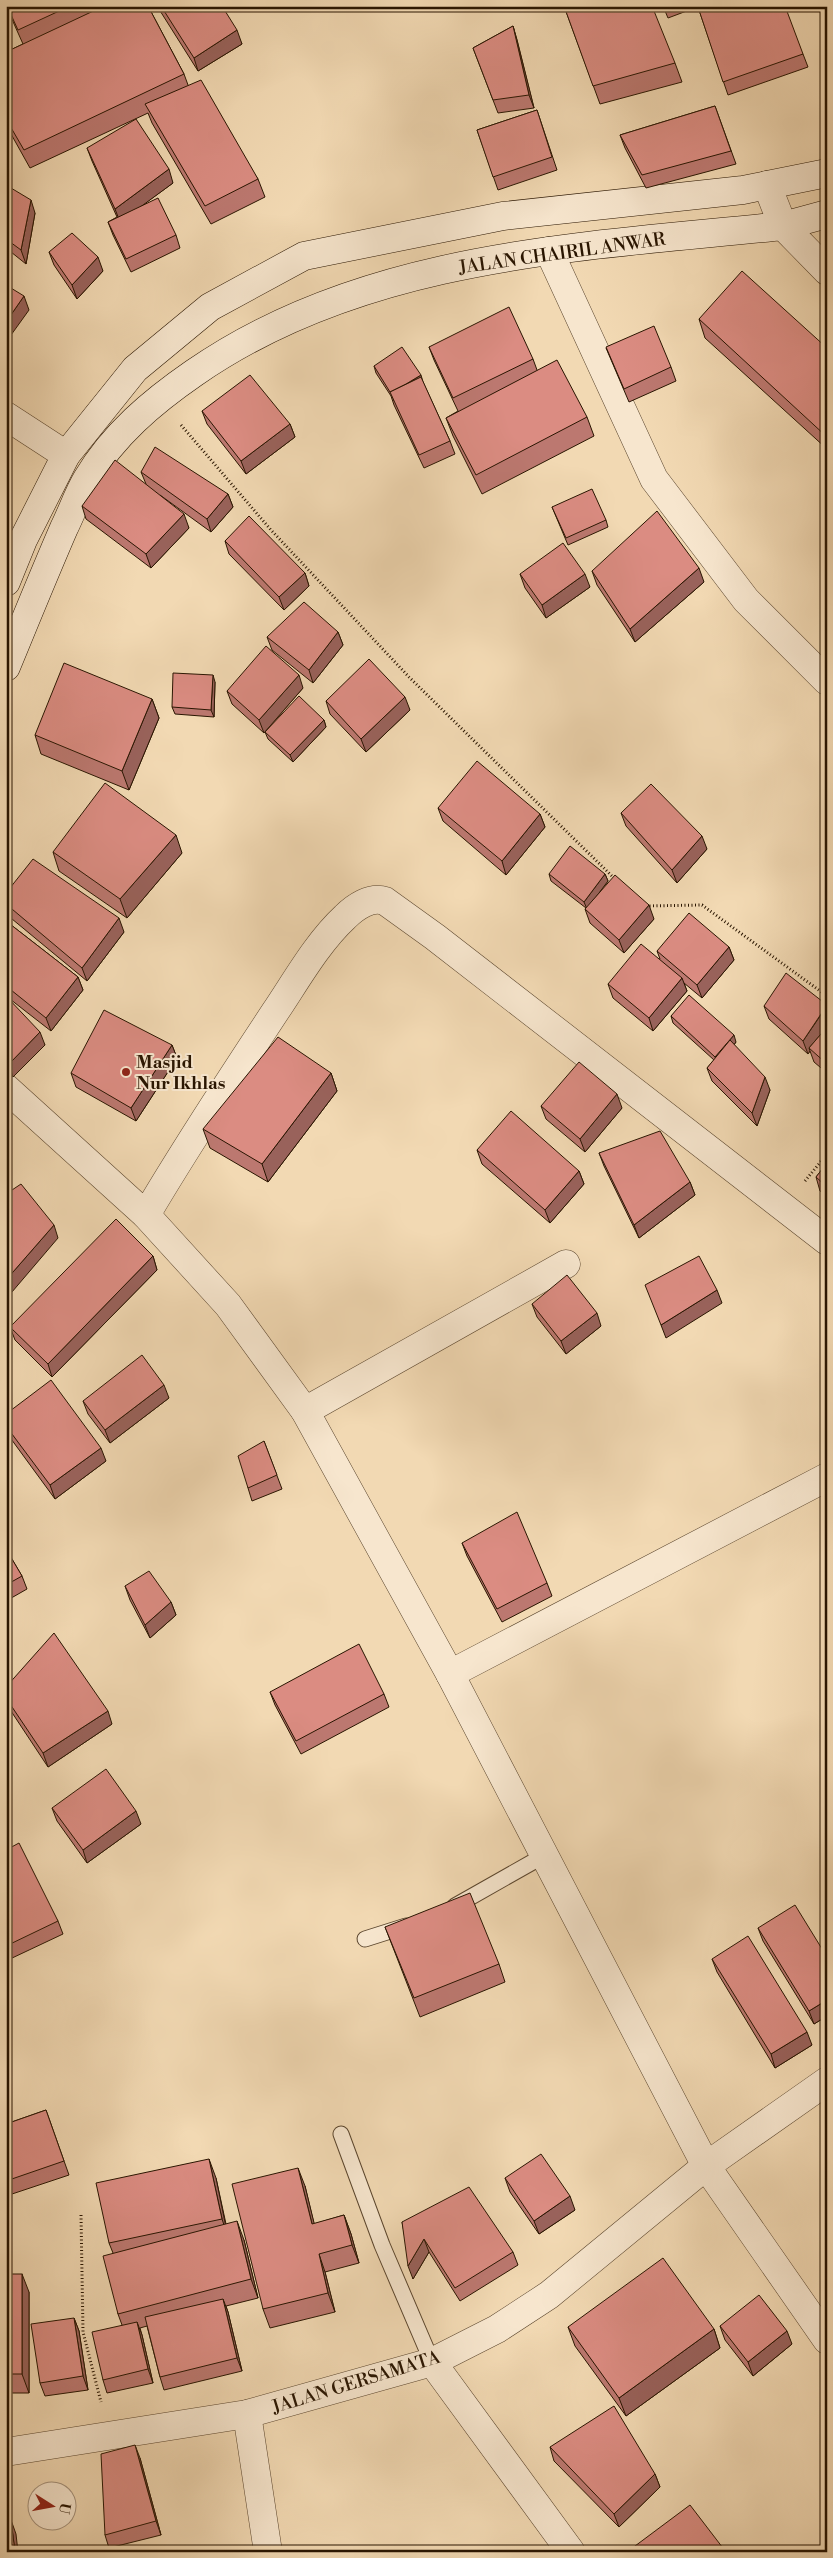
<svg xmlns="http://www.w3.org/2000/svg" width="833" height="2558" viewBox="0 0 833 2558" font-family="'Libre Bodoni',serif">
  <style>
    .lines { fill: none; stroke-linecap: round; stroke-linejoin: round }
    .service-casing { stroke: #5b462e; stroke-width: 17 }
    .minor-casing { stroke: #5b462e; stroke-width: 29 }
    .secondary-casing { stroke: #291501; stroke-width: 29 }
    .path { stroke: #291501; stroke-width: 3; stroke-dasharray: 1 2.5; stroke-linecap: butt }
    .service { stroke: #f7e6ce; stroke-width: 15 }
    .minor { stroke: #f7e6ce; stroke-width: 28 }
    .secondary { stroke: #f7e6ce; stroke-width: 28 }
    .wall { fill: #bc7870; stroke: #291501 }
    .shaded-wall { fill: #99625b; stroke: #291501 }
    .building { fill: #db8c82; stroke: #291501 }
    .poi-dot { fill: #8f2418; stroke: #f7e6ce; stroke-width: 2 }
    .labels { text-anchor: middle; stroke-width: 4; stroke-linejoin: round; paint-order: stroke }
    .street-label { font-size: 18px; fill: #291501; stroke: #f7e6ce }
    .poi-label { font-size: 18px; font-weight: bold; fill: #291501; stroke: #f7e6ce; text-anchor: start }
  </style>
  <rect width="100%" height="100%" fill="#f2d9b3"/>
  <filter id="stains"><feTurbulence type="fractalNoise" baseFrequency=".004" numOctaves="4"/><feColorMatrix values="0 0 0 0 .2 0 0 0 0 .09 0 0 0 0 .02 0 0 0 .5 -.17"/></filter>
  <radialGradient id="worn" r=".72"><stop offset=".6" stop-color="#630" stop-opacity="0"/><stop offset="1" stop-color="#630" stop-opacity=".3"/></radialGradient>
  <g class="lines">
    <g class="service-casing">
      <g id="service">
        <path d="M455,1906L545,1855"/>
        <path d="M365,1939L406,1926"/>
        <path d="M341,2134L382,2245L432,2362"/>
      </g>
    </g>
    <g class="minor-casing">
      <g id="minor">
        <path d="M767,185L783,226L827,271"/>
        <path d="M549,251L654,479L746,600L827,681"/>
        <path d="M6,416L66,455"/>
        <path d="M6,1088L146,1215C187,1145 231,1079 275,1012C296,981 317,943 345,917C355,907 371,896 385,901L435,937L827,1241"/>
        <path d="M146,1215L228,1305L305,1411L450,1674L706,2166L827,2340"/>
        <path d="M305,1411L566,1264"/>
        <path d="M450,1674L827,1477"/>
        <path d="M432,2362L571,2552"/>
        <path d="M247,2414L268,2552"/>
        <path d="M6,2452L247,2414L432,2362L497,2329L549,2295L706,2166L827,2081"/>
      </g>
    </g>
    <g class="secondary-casing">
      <g id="secondary">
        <path d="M6,582L23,540L66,455L135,369L210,307L304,256L503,216L743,190L827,173"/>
        <path d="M6,667C25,621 44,574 64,528C72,512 78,494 87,479C113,435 152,402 194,373C365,254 582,247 783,226L827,214"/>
      </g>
    </g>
    <g class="path">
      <path d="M181,425L271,530L409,677L615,879"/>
      <path d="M646,906L702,905L827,996"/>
      <path d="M805,1181L827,1154"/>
      <path d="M81,2215L83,2332L101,2402"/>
    </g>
    <use href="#service" class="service"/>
    <use href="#minor" class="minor"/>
    <use href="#secondary" class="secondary"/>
  </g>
  <g class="wall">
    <path d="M6,6H148L184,74L188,85L258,179L265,197L211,224L152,123L148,113L30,168L6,125V52L23,44Z"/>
    <path d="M157,6H222L242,44L198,71Z"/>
    <path d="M564,6L675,63L682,82L600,104Z"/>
    <path d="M663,6H700L668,18Z"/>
    <path d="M699,10L803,54L808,67L728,95Z"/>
    <path d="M513,26L517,40L534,108L498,113L473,48Z"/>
    <path d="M715,106L736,164L646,188L625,148L620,135Z"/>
    <path d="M537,110L557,170L498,190L477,130Z"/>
    <path d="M87,148L173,183L144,204L176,235L180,248L131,272L113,235L108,222L117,217L92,161Z"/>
    <path d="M6,185L35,213L26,264L6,248Z"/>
    <path d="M49,252L103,271L77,299L54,265Z"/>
    <path d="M699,319L827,348V449L705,338Z"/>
    <path d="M429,347L533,359L537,370L587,417L594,436L482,494L453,436L446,418L458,411L434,360Z"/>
    <path d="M606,348L671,367L676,381L629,402Z"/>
    <path d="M374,366L423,382L450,441L455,454L424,468L394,405L391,396L376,373Z"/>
    <path d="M202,411L290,424L295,437L246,474L207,424Z"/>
    <path d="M141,472L228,494L233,507L211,532L160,495L189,528L151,568L86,519L82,506L146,484Z"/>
    <path d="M552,507L606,520L608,527L568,545Z"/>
    <path d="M225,541L305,573L309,586L284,610L229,554Z"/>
    <path d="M592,571L704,582L635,642L597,585Z"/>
    <path d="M520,574L590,587L546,618L525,588Z"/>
    <path d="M338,632L343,645L313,683L272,650L267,637Z"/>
    <path d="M215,682L214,717L175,714L172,707Z"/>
    <path d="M303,688L264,733L232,704L227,691Z"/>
    <path d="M152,699L159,718L129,790L41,754L35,735Z"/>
    <path d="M326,701L410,710L366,752L330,714Z"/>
    <path d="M324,720L326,727L293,762L268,739L265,732Z"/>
    <path d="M438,808L540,814L545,827L506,875L443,821Z"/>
    <path d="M621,813L707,849L677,883L626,826Z"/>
    <path d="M53,852L182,853L127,918L59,871Z"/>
    <path d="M549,874H605L608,881L594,899L654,919L624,953L590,923L585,909L586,908L551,881Z"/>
    <path d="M6,893L124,932L87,981L6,914Z"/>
    <path d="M6,921L78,977L83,990L51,1031L6,996Z"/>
    <path d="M729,947L734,960L702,998L684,983L687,991L653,1031L613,998L608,984L660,959L657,951Z"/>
    <path d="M6,996L45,1045L13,1077L6,1072Z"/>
    <path d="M764,1006L827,1027V1073L814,1062L810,1051L808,1054L769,1019Z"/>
    <path d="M671,1016L736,1042L734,1045L770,1090L757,1126L712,1081L707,1068L714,1060L673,1023Z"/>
    <path d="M172,1045L177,1058L136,1121L76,1087L71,1073Z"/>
    <path d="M331,1073L337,1091L268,1182L210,1148L203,1129Z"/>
    <path d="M541,1106L622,1108L585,1152L546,1119Z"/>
    <path d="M477,1150L579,1171L584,1184L550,1223L482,1164Z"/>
    <path d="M599,1153L690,1182L695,1195L639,1238L604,1166Z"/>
    <path d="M827,1163V1196L820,1191L816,1177Z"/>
    <path d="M153,1256L157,1270L52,1377L15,1340L10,1327Z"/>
    <path d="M532,1304L601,1326L566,1354L537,1317Z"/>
    <path d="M169,1398L110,1443L88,1414L83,1401Z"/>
    <path d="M6,1414L106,1461L55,1499L6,1432Z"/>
    <path d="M264,1441L282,1489L252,1501L248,1488Z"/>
    <path d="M462,1543L547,1583L552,1596L502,1622L467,1556Z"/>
    <path d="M6,1549L22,1576L27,1589L6,1601Z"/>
    <path d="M125,1586L171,1602L176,1615L150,1638L130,1600Z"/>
    <path d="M6,1687L112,1724L48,1767L7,1705L6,1703Z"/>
    <path d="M270,1692L384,1694L389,1707L301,1754L275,1705Z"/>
    <path d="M52,1808L141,1824L87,1863L57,1821Z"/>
    <path d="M6,1850L58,1921L63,1934L10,1959L6,1951Z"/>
    <path d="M385,1927L499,1964L505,1982L420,2017Z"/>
    <path d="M758,1928L827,1957V2016L814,2024L763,1941Z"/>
    <path d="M712,1959L812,2045L775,2068L717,1972Z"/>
    <path d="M46,2110L69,2175L6,2196V2124Z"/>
    <path d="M216,2178L226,2224L244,2240L258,2298L226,2306L228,2312L242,2371L164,2390L160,2377L147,2326L140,2328L142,2335L153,2383L107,2393L103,2380L122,2325L118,2314L113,2253L109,2243Z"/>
    <path d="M505,2178L575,2210L539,2234L510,2192Z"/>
    <path d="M305,2186L314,2224L344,2215L351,2234L359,2263L325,2272L335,2312L270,2328L263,2309Z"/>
    <path d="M402,2222L513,2252L518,2265L460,2301L429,2252L413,2279Z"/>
    <path d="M6,2274L29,2292V2393H6Z"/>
    <path d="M74,2318L79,2331L88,2390L45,2396L40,2383Z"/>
    <path d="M720,2326L792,2344L753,2376L725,2340Z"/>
    <path d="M568,2327L714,2329L720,2348L626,2416L575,2346Z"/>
    <path d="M550,2447L655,2474L660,2487L619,2527L554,2461Z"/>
    <path d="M140,2458L161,2535L109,2548L105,2535Z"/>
  </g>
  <g class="shaded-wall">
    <path d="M513,26L517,40L534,108L529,95Z"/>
    <path d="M237,30L242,44L198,71L194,58Z"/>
    <path d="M169,169L173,183L120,222L115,209Z"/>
    <path d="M31,200L35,213L26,264L21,250Z"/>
    <path d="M98,257L103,271L77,299L72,285Z"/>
    <path d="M24,296L29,310L6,342V322Z"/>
    <path d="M421,375L423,382L394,401L392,394Z"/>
    <path d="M290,424L295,437L246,474L241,461Z"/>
    <path d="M228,494L233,507L211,532L207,519Z"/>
    <path d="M184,514L189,528L151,568L146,554Z"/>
    <path d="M699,568L704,582L635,642L630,629Z"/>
    <path d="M305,573L309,586L284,610L279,597Z"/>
    <path d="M585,574L590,587L546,618L542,605Z"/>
    <path d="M338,632L343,645L313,683L309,670Z"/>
    <path d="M213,675L215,682L214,717L211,710Z"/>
    <path d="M299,675L303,688L264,733L259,720Z"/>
    <path d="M405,697L410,710L366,752L361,739Z"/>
    <path d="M152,699L159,718L129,790L122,771Z"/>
    <path d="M324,720L326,727L293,762L290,755Z"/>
    <path d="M540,814L545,827L506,875L502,861Z"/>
    <path d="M176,835L182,853L127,918L120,899Z"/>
    <path d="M702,836L707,849L677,883L672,870Z"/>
    <path d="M605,874L608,881L587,909L584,902Z"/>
    <path d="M649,905L654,919L624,953L619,940Z"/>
    <path d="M119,918L124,932L87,981L82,968Z"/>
    <path d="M729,947L734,960L702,998L697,985Z"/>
    <path d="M78,977L83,990L51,1031L46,1018Z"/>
    <path d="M682,978L687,991L653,1031L649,1018Z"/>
    <path d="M827,1006V1027L809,1048L810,1051L808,1054L803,1041Z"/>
    <path d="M40,1032L45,1045L13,1077L9,1064Z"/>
    <path d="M734,1035L736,1042L718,1064L715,1057Z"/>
    <path d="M172,1045L177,1058L136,1121L131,1108Z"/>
    <path d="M331,1073L337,1091L268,1182L262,1164Z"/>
    <path d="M765,1077L770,1090L757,1126L752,1113Z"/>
    <path d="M617,1094L622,1108L585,1152L580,1139Z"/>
    <path d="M579,1171L584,1184L550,1223L545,1210Z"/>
    <path d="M690,1182L695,1195L639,1238L634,1225Z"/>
    <path d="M54,1225L58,1238L6,1299V1280Z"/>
    <path d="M153,1256L157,1270L52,1377L48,1364Z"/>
    <path d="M717,1290L722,1303L666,1338L661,1325Z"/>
    <path d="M597,1313L601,1326L566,1354L561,1341Z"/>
    <path d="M164,1385L169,1398L110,1443L105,1430Z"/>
    <path d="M101,1448L106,1461L55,1499L50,1485Z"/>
    <path d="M171,1602L176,1615L150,1638L145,1625Z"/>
    <path d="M108,1711L112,1724L48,1767L43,1753Z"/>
    <path d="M136,1811L141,1824L87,1863L83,1850Z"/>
    <path d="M827,2000V2016L814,2024L809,2011Z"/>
    <path d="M807,2032L812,2045L775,2068L771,2054Z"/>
    <path d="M209,2159L216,2178L228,2237L222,2219Z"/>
    <path d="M298,2168L305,2186L319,2243L312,2224Z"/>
    <path d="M570,2196L575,2210L539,2234L534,2221Z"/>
    <path d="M344,2215L351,2234L359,2263L352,2245Z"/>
    <path d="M237,2221L244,2240L258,2298L251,2279Z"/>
    <path d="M424,2239L429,2252L413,2279L408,2266Z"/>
    <path d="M319,2254L325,2272L335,2312L328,2293Z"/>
    <path d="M22,2274L29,2292V2393L22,2374Z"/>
    <path d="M223,2299L228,2312L242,2371L237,2358Z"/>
    <path d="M74,2318L79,2331L88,2390L83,2376Z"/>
    <path d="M137,2322L142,2335L153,2383L148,2369Z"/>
    <path d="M714,2329L720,2348L626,2416L619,2398Z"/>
    <path d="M787,2331L792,2344L753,2376L748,2362Z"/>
    <path d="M135,2445L140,2458L161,2535L156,2521Z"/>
    <path d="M655,2474L660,2487L619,2527L614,2514Z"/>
    <path d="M11,2520L16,2534L18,2552H15Z"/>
  </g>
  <g class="building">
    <path d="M7,6H70L18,30Z"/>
    <path d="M104,6H148L184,74L24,150L6,119V52Z"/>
    <path d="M161,6H222L237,30L194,58Z"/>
    <path d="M564,6H652L675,63L593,86Z"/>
    <path d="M713,6H785L803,54L723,82L699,10Z"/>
    <path d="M823,6H827V16Z"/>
    <path d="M513,26L529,95L493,100L473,48Z"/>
    <path d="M201,80L258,179L205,206L145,104Z"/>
    <path d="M715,106L731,151L642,175L620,135Z"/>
    <path d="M537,110L552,157L493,177L477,130Z"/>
    <path d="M136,119L169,169L115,209L87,148Z"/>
    <path d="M6,185L31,200L21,250L6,239Z"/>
    <path d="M158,198L176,235L126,259L108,222Z"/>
    <path d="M72,233L98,257L72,285L49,252Z"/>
    <path d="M742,271L827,348V437L699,319Z"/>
    <path d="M6,285L24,296L6,322Z"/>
    <path d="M509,307L533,359L453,398L429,347Z"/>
    <path d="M654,326L671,367L624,389L606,347Z"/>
    <path d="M402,347L421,375L406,384L390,392L374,366Z"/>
    <path d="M557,360L587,417L476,475L446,418Z"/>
    <path d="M250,375L290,424L241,461L202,411Z"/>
    <path d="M421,377L450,441L419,455L390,392Z"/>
    <path d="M155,447L228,494L207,519L141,472Z"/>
    <path d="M115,460L184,514L146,554L82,506Z"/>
    <path d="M592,489L606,520L566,538L552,507Z"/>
    <path d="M657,511L699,568L630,629L592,571Z"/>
    <path d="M249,516L305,573L279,597L225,541Z"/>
    <path d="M563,543L585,574L542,605L520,574Z"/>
    <path d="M304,602L338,632L309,670L267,637Z"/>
    <path d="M266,646L299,675L259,720L227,691Z"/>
    <path d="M369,659L405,697L361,739L326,701Z"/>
    <path d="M64,663L152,699L122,771L35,735Z"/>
    <path d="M173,673L213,675L211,710L172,707Z"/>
    <path d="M299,696L324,720L290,755L265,732Z"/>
    <path d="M477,761L540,814L502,861L438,808Z"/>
    <path d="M105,783L176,835L120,899L53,852Z"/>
    <path d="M651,784L702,836L672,870L621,813Z"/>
    <path d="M570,846L605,874L584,902L549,874Z"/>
    <path d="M33,859L119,918L82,968L6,904V893Z"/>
    <path d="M615,875L649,905L619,940L585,909Z"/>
    <path d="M689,913L729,947L697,985L657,951Z"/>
    <path d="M6,921L78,977L46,1018L6,986Z"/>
    <path d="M641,944L682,978L649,1018L608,984Z"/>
    <path d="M786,973L827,1005L803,1041L764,1006Z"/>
    <path d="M689,995L734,1035L715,1057L671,1016Z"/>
    <path d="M6,996L40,1032L9,1064L6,1062Z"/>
    <path d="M104,1010L172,1045L131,1108L71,1073Z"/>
    <path d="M827,1027V1064L809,1048Z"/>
    <path d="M278,1037L331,1073L262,1164L203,1129Z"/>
    <path d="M730,1040L765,1077L752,1113L707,1068Z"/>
    <path d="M579,1062L617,1094L580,1139L541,1106Z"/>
    <path d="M511,1111L579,1171L545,1210L477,1150Z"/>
    <path d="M660,1131L690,1182L634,1225L599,1153Z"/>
    <path d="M827,1163V1187L816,1177Z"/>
    <path d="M21,1184L54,1225L6,1280V1194Z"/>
    <path d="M116,1219L153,1256L48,1364L10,1327Z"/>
    <path d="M699,1256L717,1290L661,1325L645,1285Z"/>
    <path d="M567,1275L597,1313L561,1341L532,1304Z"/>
    <path d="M142,1355L164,1385L105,1430L83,1401Z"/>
    <path d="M51,1380L101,1448L50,1485L6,1426V1414Z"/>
    <path d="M264,1441L277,1475L248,1488L238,1456Z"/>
    <path d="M517,1512L547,1583L497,1609L462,1543Z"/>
    <path d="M6,1549L22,1576L6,1585Z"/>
    <path d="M149,1571L171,1602L145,1625L125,1586Z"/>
    <path d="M54,1633L108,1711L43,1753L6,1698V1687Z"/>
    <path d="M359,1644L384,1694L296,1741L270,1692Z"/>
    <path d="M106,1769L136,1811L83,1850L52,1808Z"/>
    <path d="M19,1843L58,1921L6,1946V1850Z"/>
    <path d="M470,1893L499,1964L414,1998L385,1927Z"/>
    <path d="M795,1905L827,1957V2000L809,2011L758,1928Z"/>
    <path d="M748,1936L807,2032L771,2054L712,1959Z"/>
    <path d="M46,2110L64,2161L6,2181V2124Z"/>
    <path d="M541,2154L570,2196L534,2221L505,2178Z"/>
    <path d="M209,2159L222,2219L109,2243L96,2183Z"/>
    <path d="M298,2168L312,2224L344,2215L352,2245L319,2254L328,2293L263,2309L232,2184Z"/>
    <path d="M469,2187L513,2252L455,2288L424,2239L408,2266L402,2222Z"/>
    <path d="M237,2221L251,2279L118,2314L103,2256Z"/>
    <path d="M663,2258L714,2329L619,2398L568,2327Z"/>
    <rect x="6" y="2274" width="16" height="100"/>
    <path d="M759,2295L787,2331L748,2362L720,2326Z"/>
    <path d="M223,2299L237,2358L160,2377L145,2317Z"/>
    <path d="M74,2318L83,2376L40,2383L31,2324Z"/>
    <path d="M137,2322L148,2369L103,2380L92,2332Z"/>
    <path d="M614,2406L655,2474L614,2514L550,2447Z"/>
    <path d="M135,2445L156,2521L105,2535L101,2454Z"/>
    <path d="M690,2505L726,2552H627Z"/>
    <path d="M11,2520L15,2552H6V2521Z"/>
  </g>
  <circle class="poi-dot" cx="126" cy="1072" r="5"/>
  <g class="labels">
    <g class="street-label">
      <text transform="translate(562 253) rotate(-8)" y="6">JALAN CHAIRIL ANWAR</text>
      <text transform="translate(356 2382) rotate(-17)" y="6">JALAN GERSAMATA</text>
    </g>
    <g class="poi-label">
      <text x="136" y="1068">Masjid<tspan x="136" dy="21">Nur Ikhlas</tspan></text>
    </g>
  </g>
  <rect width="833" height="2558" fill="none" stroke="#f2d9b3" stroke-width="25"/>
  <rect x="8" y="8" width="818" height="2543" fill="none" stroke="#291501" stroke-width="2.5"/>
  <rect x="12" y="12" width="808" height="2533" fill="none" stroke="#291501"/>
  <g transform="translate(52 2506) rotate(101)"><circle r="24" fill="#f7e6ce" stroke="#a5927c"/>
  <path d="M0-4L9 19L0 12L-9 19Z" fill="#8f2418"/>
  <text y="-8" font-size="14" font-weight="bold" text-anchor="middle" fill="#291501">U</text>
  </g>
  <rect width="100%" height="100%" filter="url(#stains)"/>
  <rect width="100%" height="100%" fill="url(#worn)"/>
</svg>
